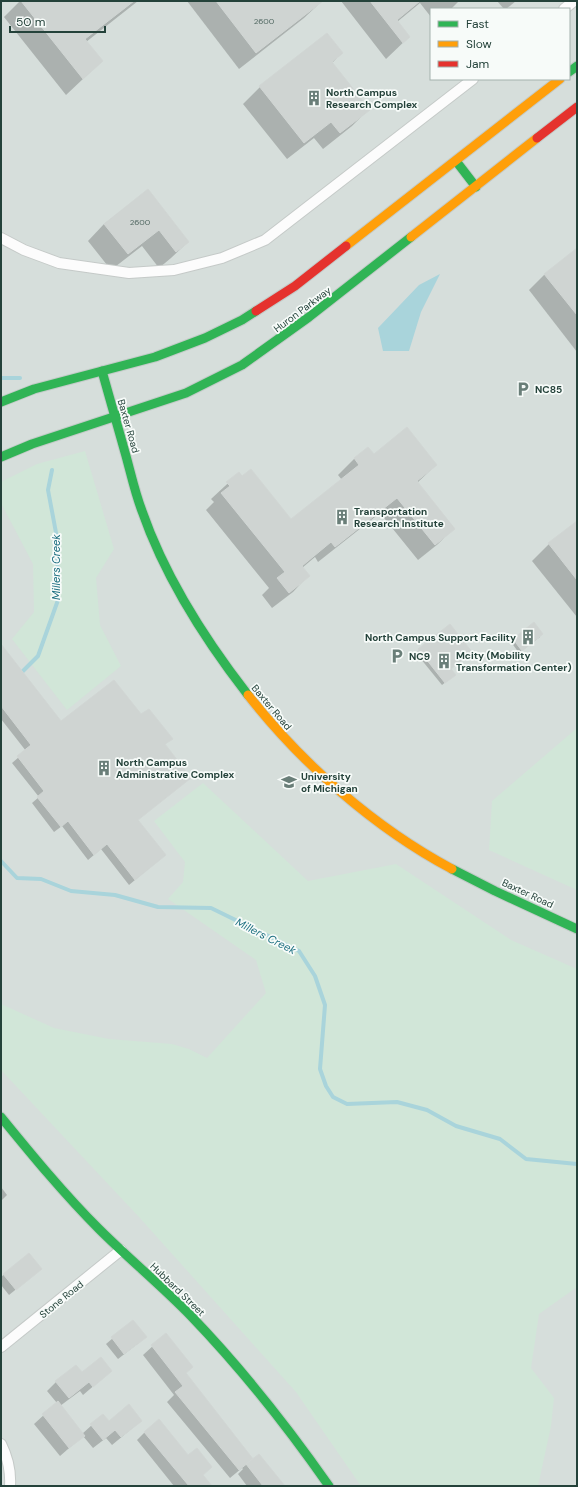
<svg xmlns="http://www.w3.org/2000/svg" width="578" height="1487" viewBox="0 0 578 1487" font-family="'DM Sans',sans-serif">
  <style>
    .built { fill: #d6dedb; fill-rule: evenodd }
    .green { fill: #d1e6d8 }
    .water { fill: #a9d4db }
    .shadow { fill: #0003 }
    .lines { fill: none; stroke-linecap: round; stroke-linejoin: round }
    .stream { stroke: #a9d4db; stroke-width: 4 }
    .building { fill: #cfd4d2; stroke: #d1d6d4 }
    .street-casing { stroke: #c5cac8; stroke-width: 12 }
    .fast-casing { stroke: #c3cbc8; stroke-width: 11 }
    .slow-casing { stroke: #c3cbc8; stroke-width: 11 }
    .jam-casing { stroke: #c3cbc8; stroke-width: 11 }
    .street { stroke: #fcfcfc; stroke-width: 10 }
    .fast { stroke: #30b455; stroke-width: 9 }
    .slow { stroke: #ff9f0a; stroke-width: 9 }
    .jam { stroke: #e5322d; stroke-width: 9 }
    .labels { text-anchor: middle; stroke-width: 3.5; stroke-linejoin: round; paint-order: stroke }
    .number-label { font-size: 8px; fill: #506761 }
    .poi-label { font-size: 10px; font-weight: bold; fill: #24423a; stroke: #f7fbf9; text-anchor: start }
    .street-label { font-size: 10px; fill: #24423a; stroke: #f7fbf9 }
    .water-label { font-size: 11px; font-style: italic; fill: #1c6f80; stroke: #f7fbf9 }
  </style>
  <rect width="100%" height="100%" fill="#e8edeb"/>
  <path class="built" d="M1,1H577V1486H1ZM431,9H569V79H431Z"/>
  <g class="green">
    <path d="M85,451L114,549L96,578L100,625L121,666L67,710L12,639L34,612L33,564L1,503V482L37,464Z"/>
    <path d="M577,728V890L489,850L492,801Z"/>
    <path d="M203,783L308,881L396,864L511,940L577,969V1287L539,1314L531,1368L554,1398L551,1426L538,1486H361L296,1392L139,1217L1,1070V1004L54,1028L109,1039L172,1044L189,1049L207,1058L266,993L256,960L168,899L183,882L185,862L154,821Z"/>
  </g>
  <path class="water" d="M440,274L421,312L409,351H383L378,328L419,285Z"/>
  <g class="shadow">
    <path d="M20,1H138L86,42L102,61L66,95L4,17Z"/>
    <path d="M187,1H320L321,2L304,18L239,69Z"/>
    <path d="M341,1H459L451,9H431V17L420,3L397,22L409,37L386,59Z"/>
    <path d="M497,1H516L506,9H504Z"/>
    <path d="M327,34L342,53L332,63L368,110L352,126L323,149L314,138L287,159L243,104L260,87Z"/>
    <path d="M148,190L188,242L171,258L159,268L142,246L111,270L88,241L104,224Z"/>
    <path d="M577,249V352L529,290L545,274Z"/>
    <path d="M368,448L374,455L436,465L417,483L454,528L438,544L418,560L380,513L318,562L315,557L302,568L308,576L293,592L272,608L262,595L269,588L206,510L214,502L211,499L239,473L291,521L342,480L338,475L354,459Z"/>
    <path d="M577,522V617L532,561L549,544Z"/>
    <path d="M534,623L540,637L519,653L511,642Z"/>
    <path d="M450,625V669L452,677L442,685L416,653Z"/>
    <path d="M1,645L61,722L141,716L171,739L164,745L190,778L137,820L165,855L129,885L101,849L88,860L62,826L54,832L32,803L39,797L12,763L26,751L1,719Z"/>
    <path d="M1,1187L7,1195L1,1201Z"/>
    <path d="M29,1254L41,1269L9,1295L1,1285V1277Z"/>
    <path d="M133,1321L140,1342L118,1359L106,1344Z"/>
    <path d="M166,1334L185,1373L251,1459L284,1486H247L238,1474L243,1469L242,1468L230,1478L167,1402L174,1395L143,1355Z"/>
    <path d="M111,1371L83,1395L80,1391L60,1406L82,1434L103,1415L108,1422L141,1421L112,1445L106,1438L93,1448L83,1436L60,1456L34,1424L57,1403L47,1391L56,1382L82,1373Z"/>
    <path d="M145,1432L202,1476L210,1486H174L137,1440Z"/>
  </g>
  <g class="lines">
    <g class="stream">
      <path d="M1,378H20"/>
      <path d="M19,675L38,656L58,600L57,538L48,490L52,470"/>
      <path d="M1,861L17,878L41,879L71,891L115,895L158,907L211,908L299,951L315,976L325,1005L320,1069L326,1086L333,1097L347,1104L397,1102L427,1110L456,1126L500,1139L526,1159L577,1164"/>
    </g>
  </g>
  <g class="building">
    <path d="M21,1H134L85,39L103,61L83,79Z"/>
    <path d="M216,1H323L256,53Z"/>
    <path d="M370,1H420L397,20L410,37L403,43Z"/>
    <path d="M327,33L343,53L332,62L370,110L340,133L331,122L304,143L259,86Z"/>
    <path d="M148,189L189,242L176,252L159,230L128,254L104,224Z"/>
    <path d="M577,248V315L544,274Z"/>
    <path d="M407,427L437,465L417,481L455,529L435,545L397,498L335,547L331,542L302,566L310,576L289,593L277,578L285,572L221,493L230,486L226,482L239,472L242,476L251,469L291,519L359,465L354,458L368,447L374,454Z"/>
    <path d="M577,521V580L548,543Z"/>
    <path d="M534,622L543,634L522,651L513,639Z"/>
    <path d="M450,624L472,652L451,669L456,675L445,683L418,649Z"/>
    <path d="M1,644L61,721L114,680L141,714L149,709L173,739L165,744L191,778L138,820L166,855L135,880L107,844L94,855L68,821L61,827L37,797L44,791L17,756L31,745L1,706Z"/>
    <path d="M29,1253L42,1269L16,1290L3,1274Z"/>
    <path d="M133,1320L147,1337L124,1354L111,1337Z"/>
    <path d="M166,1333L193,1367L186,1373L253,1459L239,1470L175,1392L183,1386L151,1345Z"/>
    <path d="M101,1357L112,1371L93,1387L89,1382L69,1398L55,1381L76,1365L82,1372Z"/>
    <path d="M58,1401L85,1436L69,1448L42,1414Z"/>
    <path d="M129,1404L142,1421L121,1437L115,1430L103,1440L90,1424L103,1414L109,1421Z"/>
    <path d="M159,1419L188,1455L197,1448L212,1467L203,1475L212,1486H189L144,1432Z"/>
    <path d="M259,1454L285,1486H263L246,1464Z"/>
  </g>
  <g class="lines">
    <g class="street-casing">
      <g id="street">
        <path d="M564,9L574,1"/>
        <path d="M1,238L24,250L59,263L129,273L174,270L222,258L265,240L473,79"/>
        <path d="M1,1347L121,1250"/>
        <path d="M1,1444C8,1458 11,1471 10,1486"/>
      </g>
    </g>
    <g class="fast-casing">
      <g id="fast">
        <path d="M569,72L577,66"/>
        <path d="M456,161L476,187"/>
        <path d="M102,371C110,399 118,428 126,456C131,474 135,493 142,511C165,577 206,641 248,695"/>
        <path d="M1,402L34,389L155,357L205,338L242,320L256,311"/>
        <path d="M1,457L32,444L186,393L242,365L309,317L411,237"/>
        <path d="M452,869L495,891L577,929"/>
        <path d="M1,1117C32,1155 64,1194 99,1229C129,1259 162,1286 191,1316C242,1369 287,1426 329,1486"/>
      </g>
    </g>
    <g class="slow-casing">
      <g id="slow">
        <path d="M411,237L537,138"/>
        <path d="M346,246L560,79"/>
        <path d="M248,695C302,764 375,828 452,869"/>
      </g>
    </g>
    <g class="jam-casing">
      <g id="jam">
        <path d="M537,138L577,107"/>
        <path d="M256,311L295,286L346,246"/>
      </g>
    </g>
    <use href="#street" class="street"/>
    <use href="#fast" class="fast"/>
    <use href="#slow" class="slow"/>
    <use href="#jam" class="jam"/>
  </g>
  <defs>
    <g id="building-bare" transform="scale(1.2)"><path d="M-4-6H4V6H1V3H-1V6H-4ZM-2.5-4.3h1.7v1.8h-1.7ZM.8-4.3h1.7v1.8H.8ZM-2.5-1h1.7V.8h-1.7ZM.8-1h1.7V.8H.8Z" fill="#697e78" stroke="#f7fbf9" stroke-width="2.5" paint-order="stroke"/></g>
    <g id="parking-bare" transform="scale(1.2)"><path d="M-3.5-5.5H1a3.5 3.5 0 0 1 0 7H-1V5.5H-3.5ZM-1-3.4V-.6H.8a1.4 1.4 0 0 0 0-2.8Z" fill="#697e78" stroke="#f7fbf9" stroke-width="2.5" paint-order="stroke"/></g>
    <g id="university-bare" transform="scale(1.2)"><path d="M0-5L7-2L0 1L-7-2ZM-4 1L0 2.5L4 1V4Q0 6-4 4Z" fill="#697e78" stroke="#f7fbf9" stroke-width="2.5" paint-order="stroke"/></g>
  </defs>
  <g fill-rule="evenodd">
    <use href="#building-bare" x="314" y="98"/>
    <use href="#parking-bare" x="523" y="389"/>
    <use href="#building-bare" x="342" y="517"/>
    <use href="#building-bare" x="528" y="637"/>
    <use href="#parking-bare" x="397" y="656"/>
    <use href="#building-bare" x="444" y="661"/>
    <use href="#building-bare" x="104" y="768"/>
    <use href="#university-bare" x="289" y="782"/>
  </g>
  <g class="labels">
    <g class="number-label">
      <text x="264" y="24">2600</text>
      <text x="140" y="225">2600</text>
    </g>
    <g class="poi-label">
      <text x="326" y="96">North Campus<tspan x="326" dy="12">Research Complex</tspan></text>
      <text x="535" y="393">NC85</text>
      <text x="354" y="515">Transportation<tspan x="354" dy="12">Research Institute</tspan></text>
      <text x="516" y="641" text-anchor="end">North Campus Support Facility</text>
      <text x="456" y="659">Mcity (Mobility<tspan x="456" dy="12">Transformation Center)</tspan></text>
      <text x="409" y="660">NC9</text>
      <text x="116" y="766">North Campus<tspan x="116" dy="12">Administrative Complex</tspan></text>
      <text x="301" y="780">University<tspan x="301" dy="12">of Michigan</tspan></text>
    </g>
    <g class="street-label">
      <text transform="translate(302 309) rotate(-37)" y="4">Huron Parkway</text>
      <text transform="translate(129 426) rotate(74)" y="4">Baxter Road</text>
      <text transform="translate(272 707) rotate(50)" y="4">Baxter Road</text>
      <text transform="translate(528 893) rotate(25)" y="4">Baxter Road</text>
      <text transform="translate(178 1289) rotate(44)" y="4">Hubbard Street</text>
      <text transform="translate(61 1299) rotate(-39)" y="4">Stone Road</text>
    </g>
    <g class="water-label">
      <text transform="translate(56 567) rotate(-90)" y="4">Millers Creek</text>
      <text transform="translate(266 936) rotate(27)" y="4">Millers Creek</text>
    </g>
  </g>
  <rect width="578" height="1487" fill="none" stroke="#24423a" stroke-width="4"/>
  <rect x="430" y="8" width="140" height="72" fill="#f7fbf9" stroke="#a3b1ad"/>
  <rect x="438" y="21" width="20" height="6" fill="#30b455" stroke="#a3b1ad"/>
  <text x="466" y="28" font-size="12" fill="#24423a">Fast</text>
  <rect x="438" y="41" width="20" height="6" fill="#ff9f0a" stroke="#a3b1ad"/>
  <text x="466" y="48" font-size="12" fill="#24423a">Slow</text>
  <rect x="438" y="61" width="20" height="6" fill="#e5322d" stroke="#a3b1ad"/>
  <text x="466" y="68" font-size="12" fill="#24423a">Jam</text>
  <path d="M10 26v6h95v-6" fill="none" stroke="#24423a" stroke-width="2"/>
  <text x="16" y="26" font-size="12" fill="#24423a" stroke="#f7fbf9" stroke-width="3" paint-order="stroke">50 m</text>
</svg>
